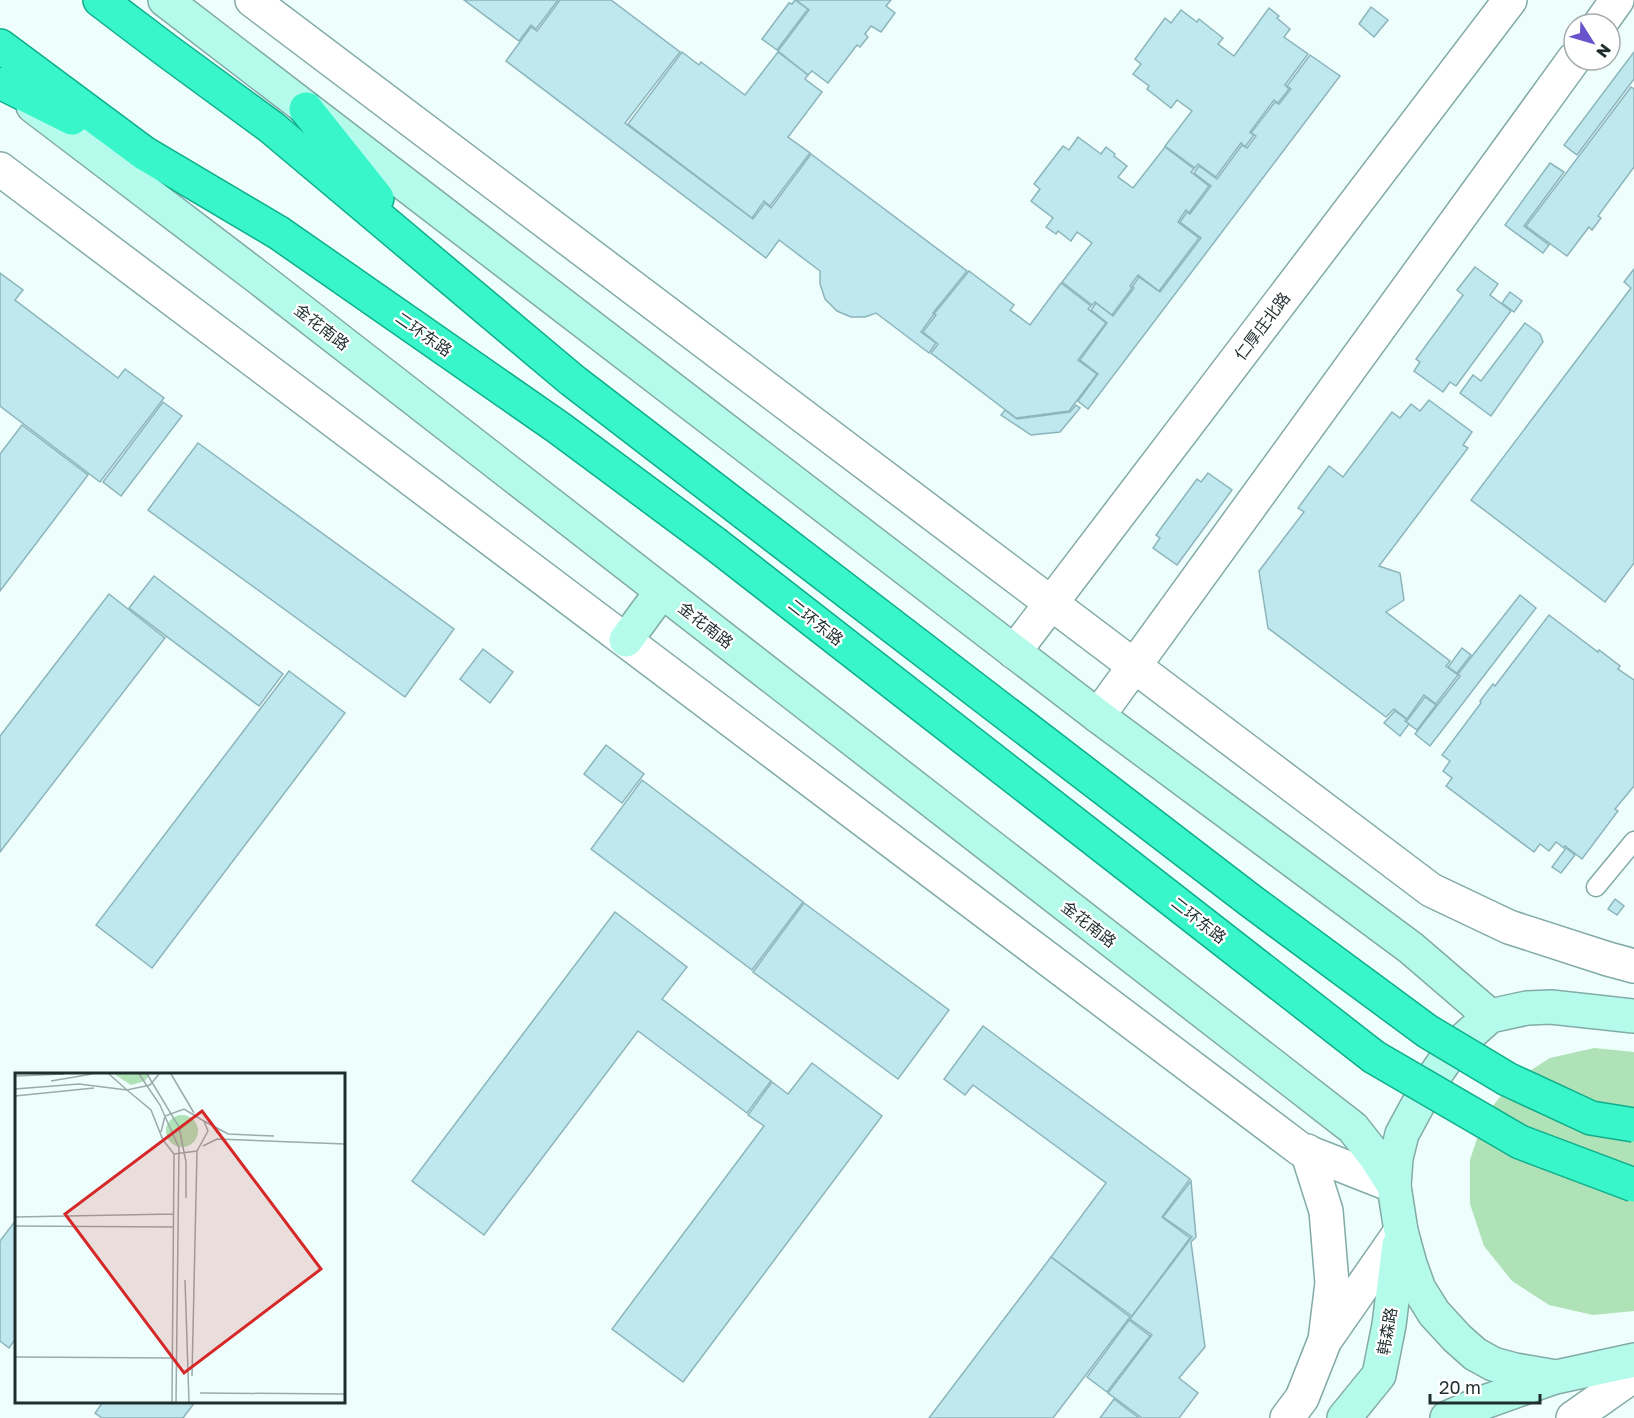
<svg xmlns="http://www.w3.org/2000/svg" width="1634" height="1418" viewBox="0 0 1634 1418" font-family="'Golos Text','Noto Sans SC',sans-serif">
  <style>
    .green { fill: #afe2b7 }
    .building { fill: #bee8ee; stroke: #8cb5bb; stroke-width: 1.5 }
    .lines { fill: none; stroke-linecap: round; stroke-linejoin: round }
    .service-casing { stroke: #82aba7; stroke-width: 21 }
    .minor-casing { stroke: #82aba7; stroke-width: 36 }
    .tertiary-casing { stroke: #82aba7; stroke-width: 36 }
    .secondary-casing { stroke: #82aba7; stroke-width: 36 }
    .trunk-casing { stroke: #0fae8a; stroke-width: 36 }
    .service { stroke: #fff; stroke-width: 18 }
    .minor { stroke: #fff; stroke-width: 33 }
    .tertiary { stroke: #fff; stroke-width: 33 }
    .secondary { stroke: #b5fbeb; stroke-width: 33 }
    .trunk { stroke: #38f6ca; stroke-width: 33 }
    .trunk-bridge-casing { stroke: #0fae8a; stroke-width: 36; stroke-linecap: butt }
    .trunk-bridge { stroke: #38f6ca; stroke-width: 33 }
    .labels { text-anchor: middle; stroke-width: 4.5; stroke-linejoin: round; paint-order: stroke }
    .street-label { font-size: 16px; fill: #1e2e2d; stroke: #fff }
    .inset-road { fill: none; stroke: #9baba9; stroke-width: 1.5 }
    .view { fill: #d62828; fill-opacity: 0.15; stroke: #d62828; stroke-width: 3 }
    .inset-edge { fill: none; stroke: #1e2e2d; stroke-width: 3 }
  </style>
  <rect width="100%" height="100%" fill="#eefefc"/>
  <path class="green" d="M1594,1048L1634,1052V1311L1593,1315L1549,1305L1512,1281L1484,1246L1470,1204V1160L1484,1117L1512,1082L1550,1058Z"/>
  <g class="building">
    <path d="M464,0H558L536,29L531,25L519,41Z"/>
    <path d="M560,0H611L680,52L625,123L753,219L765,203L771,208L811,154L967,271L933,313L934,314L921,332L936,343L929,353L876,313L865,317H851L837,311L825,299L820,284V271L779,240L766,258L506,61L531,27L537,31Z"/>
    <path d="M795,0L808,9L777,50L762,39L789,3L792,4Z"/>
    <path d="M796,0H891L886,6L895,13L881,32L871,26L865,34L868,37L860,47L857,45L828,83L812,71L808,75L778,51L809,10Z"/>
    <path d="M1371,7L1388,20L1374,37L1359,24Z"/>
    <path d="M1269,8L1279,16L1277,18L1290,29L1284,37L1308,54L1285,85L1289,89L1278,103L1274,100L1250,132L1254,135L1245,147L1241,143L1216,177L1198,164L1195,168L1165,146L1192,111L1177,100L1171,108L1147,89L1149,86L1133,74L1141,64L1135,59L1165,18L1171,23L1181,10L1197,22L1199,19L1223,38L1218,44L1234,56Z"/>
    <path d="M682,52L699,65L701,62L745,95L778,52L808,75L805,79L822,92L788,137L810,153L770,206L764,201L752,218L628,124Z"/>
    <path d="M1634,52V79L1577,155L1564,145Z"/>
    <path d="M1310,55L1340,76L1088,409L1078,401L1098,374L1080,360L1107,323L1091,310L1096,303L1113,316L1134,288L1132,287L1139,277L1160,292L1201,238L1180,222L1187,212L1190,214L1211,186L1194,173L1199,166L1217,179L1242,145L1247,148L1256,136L1251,133L1275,102L1279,104L1291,89L1287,86Z"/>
    <path d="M1631,87L1634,89V167L1598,216L1601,218L1592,230L1589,227L1567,256L1526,226Z"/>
    <path d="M1078,137L1101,154L1106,147L1115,154L1114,156L1127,166L1118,177L1133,188L1165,147L1194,169L1191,172L1209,186L1189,213L1186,210L1178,222L1199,238L1159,291L1138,275L1130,286L1132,288L1112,315L1095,302L1092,305L1062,282L1092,243L1077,232L1071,241L1058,231L1056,234L1046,227L1053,218L1031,201L1040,189L1034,184L1063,146L1069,150Z"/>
    <path d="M1550,163L1564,172L1524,226L1549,245L1543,253L1505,225Z"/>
    <path d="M1475,267L1498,284L1490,295L1511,311L1456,386L1450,382L1443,392L1414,371L1420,362L1416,359L1463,295L1457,290Z"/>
    <path d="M1634,269V563L1605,602L1471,500L1631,288L1624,282Z"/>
    <path d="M969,271L1014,305L1010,310L1030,325L1061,283L1091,306L1088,309L1106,323L1078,360L1097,374L1069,411L1016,418L931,353L938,344L923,332L936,315L934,314Z"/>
    <path d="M0,273L23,290L15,300L118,378L125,369L164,398L100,482L0,406Z"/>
    <path d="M1510,292L1522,301L1514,312L1502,303Z"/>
    <path d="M1525,323L1540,334L1543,342L1491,416L1460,393L1473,375L1481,381Z"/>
    <path d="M1429,400L1472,432L1463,445L1468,448L1379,566L1400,573L1404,600L1386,612L1450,661L1446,666L1458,675L1436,704L1424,695L1407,719L1394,709L1386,717L1268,628L1259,571L1304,512L1298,508L1329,466L1343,477L1392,412L1400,418L1411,404L1420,411Z"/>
    <path d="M163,402L182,416L121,496L103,482Z"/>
    <path d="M1076,405L1080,408L1060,432L1031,435L1001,415L1005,410L1017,419L1070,412Z"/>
    <path d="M22,425L88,475L0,591V454Z"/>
    <path d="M198,443L454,629L405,697L148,510Z"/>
    <path d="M1208,473L1232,490L1177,565L1153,548L1160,538L1156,535L1197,479L1201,482Z"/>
    <path d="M154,576L283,674L259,706L129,608Z"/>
    <path d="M109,594L165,638L0,852V736Z"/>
    <path d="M1520,595L1536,608L1430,746L1415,734L1460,676L1458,674Z"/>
    <path d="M1549,615L1598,652L1599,650L1620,666L1618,669L1634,680V786L1615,809L1618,811L1582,859L1565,846L1564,848L1556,842L1549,851L1540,844L1534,852L1446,786L1452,778L1443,771L1450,761L1442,755L1481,703L1480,701L1493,684L1495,686Z"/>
    <path d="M1462,648L1471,655L1457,673L1448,667Z"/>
    <path d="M483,649L513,672L490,703L460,679Z"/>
    <path d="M289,671L345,713L152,968L96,925Z"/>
    <path d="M1425,697L1436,705L1417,730L1406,722Z"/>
    <path d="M1395,711L1406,719L1405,721L1409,724L1400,736L1384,723Z"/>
    <path d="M606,745L644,774L622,803L584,774Z"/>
    <path d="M642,780L803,902L752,970L591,849Z"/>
    <path d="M1566,848L1575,855L1561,873L1552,867Z"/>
    <path d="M1615,899L1624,906L1617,915L1608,909Z"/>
    <path d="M804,903L949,1010L898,1079L753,972Z"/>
    <path d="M615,912L687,967L662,999L771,1081L747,1113L638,1031L484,1235L412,1181Z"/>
    <path d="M983,1026L1190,1179L1162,1217L1190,1238L1132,1316L1051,1257L1106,1183L973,1085L965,1095L944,1079Z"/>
    <path d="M812,1063L882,1116L683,1382L612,1329L764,1126L748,1115L772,1082L788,1094Z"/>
    <path d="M1191,1181L1196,1237L1191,1242L1205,1347L1179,1378L1198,1393L1179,1418H1142L1108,1393L1152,1335L1130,1319L1192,1237L1163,1217Z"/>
    <path d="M16,1220V1338L9,1348L0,1341V1241Z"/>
    <path d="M1051,1257L1130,1317L1053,1418H929Z"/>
    <path d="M1129,1320L1150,1336L1107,1392L1087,1377Z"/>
    <path d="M1114,1399L1139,1418H1100Z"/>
    <path d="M103,1402H195L183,1418H102L95,1413Z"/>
  </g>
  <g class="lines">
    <g class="service-casing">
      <path id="service" d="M1596,887L1634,841"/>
    </g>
    <g class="minor-casing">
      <g id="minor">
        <path d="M252,0L1431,890L1509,927L1608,959L1634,966"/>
        <path d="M0,169L1300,1149L1394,1186"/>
        <path d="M1328,1336L1401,1231"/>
        <path d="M1287,1418L1302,1398L1325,1340L1332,1283L1326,1211L1307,1151"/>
        <path d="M1573,1418L1634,1375"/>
      </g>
    </g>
    <g class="tertiary-casing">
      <g id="tertiary">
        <path d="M1600,24L1617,0"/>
        <path d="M1014,652L1510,0"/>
        <path d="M1098,716L1574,59"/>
      </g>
    </g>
    <g class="secondary-casing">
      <g id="secondary">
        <path d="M165,0L1098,716L1411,948L1490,1016"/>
        <path d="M33,106L259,278L1353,1128L1375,1156L1394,1186"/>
        <path d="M626,640L662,591"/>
        <path d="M1634,1016L1551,1007L1527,1008L1490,1016L1453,1049L1429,1084L1402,1134L1396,1158L1394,1186L1401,1231L1410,1264L1419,1289L1434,1313L1457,1338L1475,1354L1493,1364L1515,1370L1556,1377L1634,1360"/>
        <path d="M1344,1418L1379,1375L1389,1325L1399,1245"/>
        <path d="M1447,1418L1479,1404L1552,1378"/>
      </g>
    </g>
    <g class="trunk-casing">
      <g id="trunk">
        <path d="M100,0L166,50L271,127L572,380L745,513"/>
        <path d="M0,46L144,153L279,233L559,428L714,543"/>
        <path d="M4,84L72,118"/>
        <path d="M306,109L377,198"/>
      </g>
    </g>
    <use href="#service" class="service"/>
    <use href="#minor" class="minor"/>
    <use href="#tertiary" class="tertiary"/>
    <use href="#secondary" class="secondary"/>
    <use href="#trunk" class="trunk"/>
    <g class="trunk-bridge-casing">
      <g id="trunk-bridge">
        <path d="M745,513L1251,901L1427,1031L1507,1079L1591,1118L1634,1125"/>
        <path d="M714,543L1374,1057L1520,1142L1634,1185"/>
      </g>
    </g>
    <use href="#trunk-bridge" class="trunk-bridge"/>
  </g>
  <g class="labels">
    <g class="street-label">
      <text transform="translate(1262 326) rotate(-53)" y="6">仁厚庄北路</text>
      <text transform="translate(322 327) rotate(38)" y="6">金花南路</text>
      <text transform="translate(424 334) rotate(35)" y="6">二环东路</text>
      <text transform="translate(816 622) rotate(38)" y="6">二环东路</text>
      <text transform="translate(706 625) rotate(38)" y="6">金花南路</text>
      <text transform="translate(1199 920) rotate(38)" y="6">二环东路</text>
      <text transform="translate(1089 924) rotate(38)" y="6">金花南路</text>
      <text transform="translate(1387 1331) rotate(-80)" y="6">韩森路</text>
    </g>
  </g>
  <g transform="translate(15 1073)">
    <rect width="330" height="330" fill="#eefefc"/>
    <path d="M99,1H135L130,8L116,12ZM151 58a16 16 0 1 1 32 0a16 16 0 1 1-32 0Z" fill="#afe2b7"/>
    <path class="inset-road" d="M94,1L112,17L135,12L144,1M124,1L145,32L164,75L161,329M132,1L164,54L171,89V125M156,1L179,40M0,3L49,1M36,8L77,1M0,16L64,11L112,17M112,17L136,37L148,67L159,81L182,78L193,58L189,48L169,36L150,43L146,59M0,23L79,15M189,48L213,61L259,63M188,73L202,66L330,71M0,144L158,141M0,153L158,154M170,207L174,329M0,284L157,285M177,303L182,78M185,320L330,321M157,329L159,81"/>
    <path class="view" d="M187,38L306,196L169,300L50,141Z"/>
    <rect width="330" height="330" class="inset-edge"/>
  </g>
  <g transform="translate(1592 42) rotate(127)"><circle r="28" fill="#ffffff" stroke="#a5abab" stroke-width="1.5"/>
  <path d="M0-4.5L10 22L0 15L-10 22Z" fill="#6853cc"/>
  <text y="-9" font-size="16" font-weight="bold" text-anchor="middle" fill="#1e2e2d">N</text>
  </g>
  <path d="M1430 1394v9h110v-9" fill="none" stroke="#1e2e2d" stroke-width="3"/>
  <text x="1439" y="1394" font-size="18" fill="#1e2e2d" stroke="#ffffff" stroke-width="4.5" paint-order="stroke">20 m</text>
</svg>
